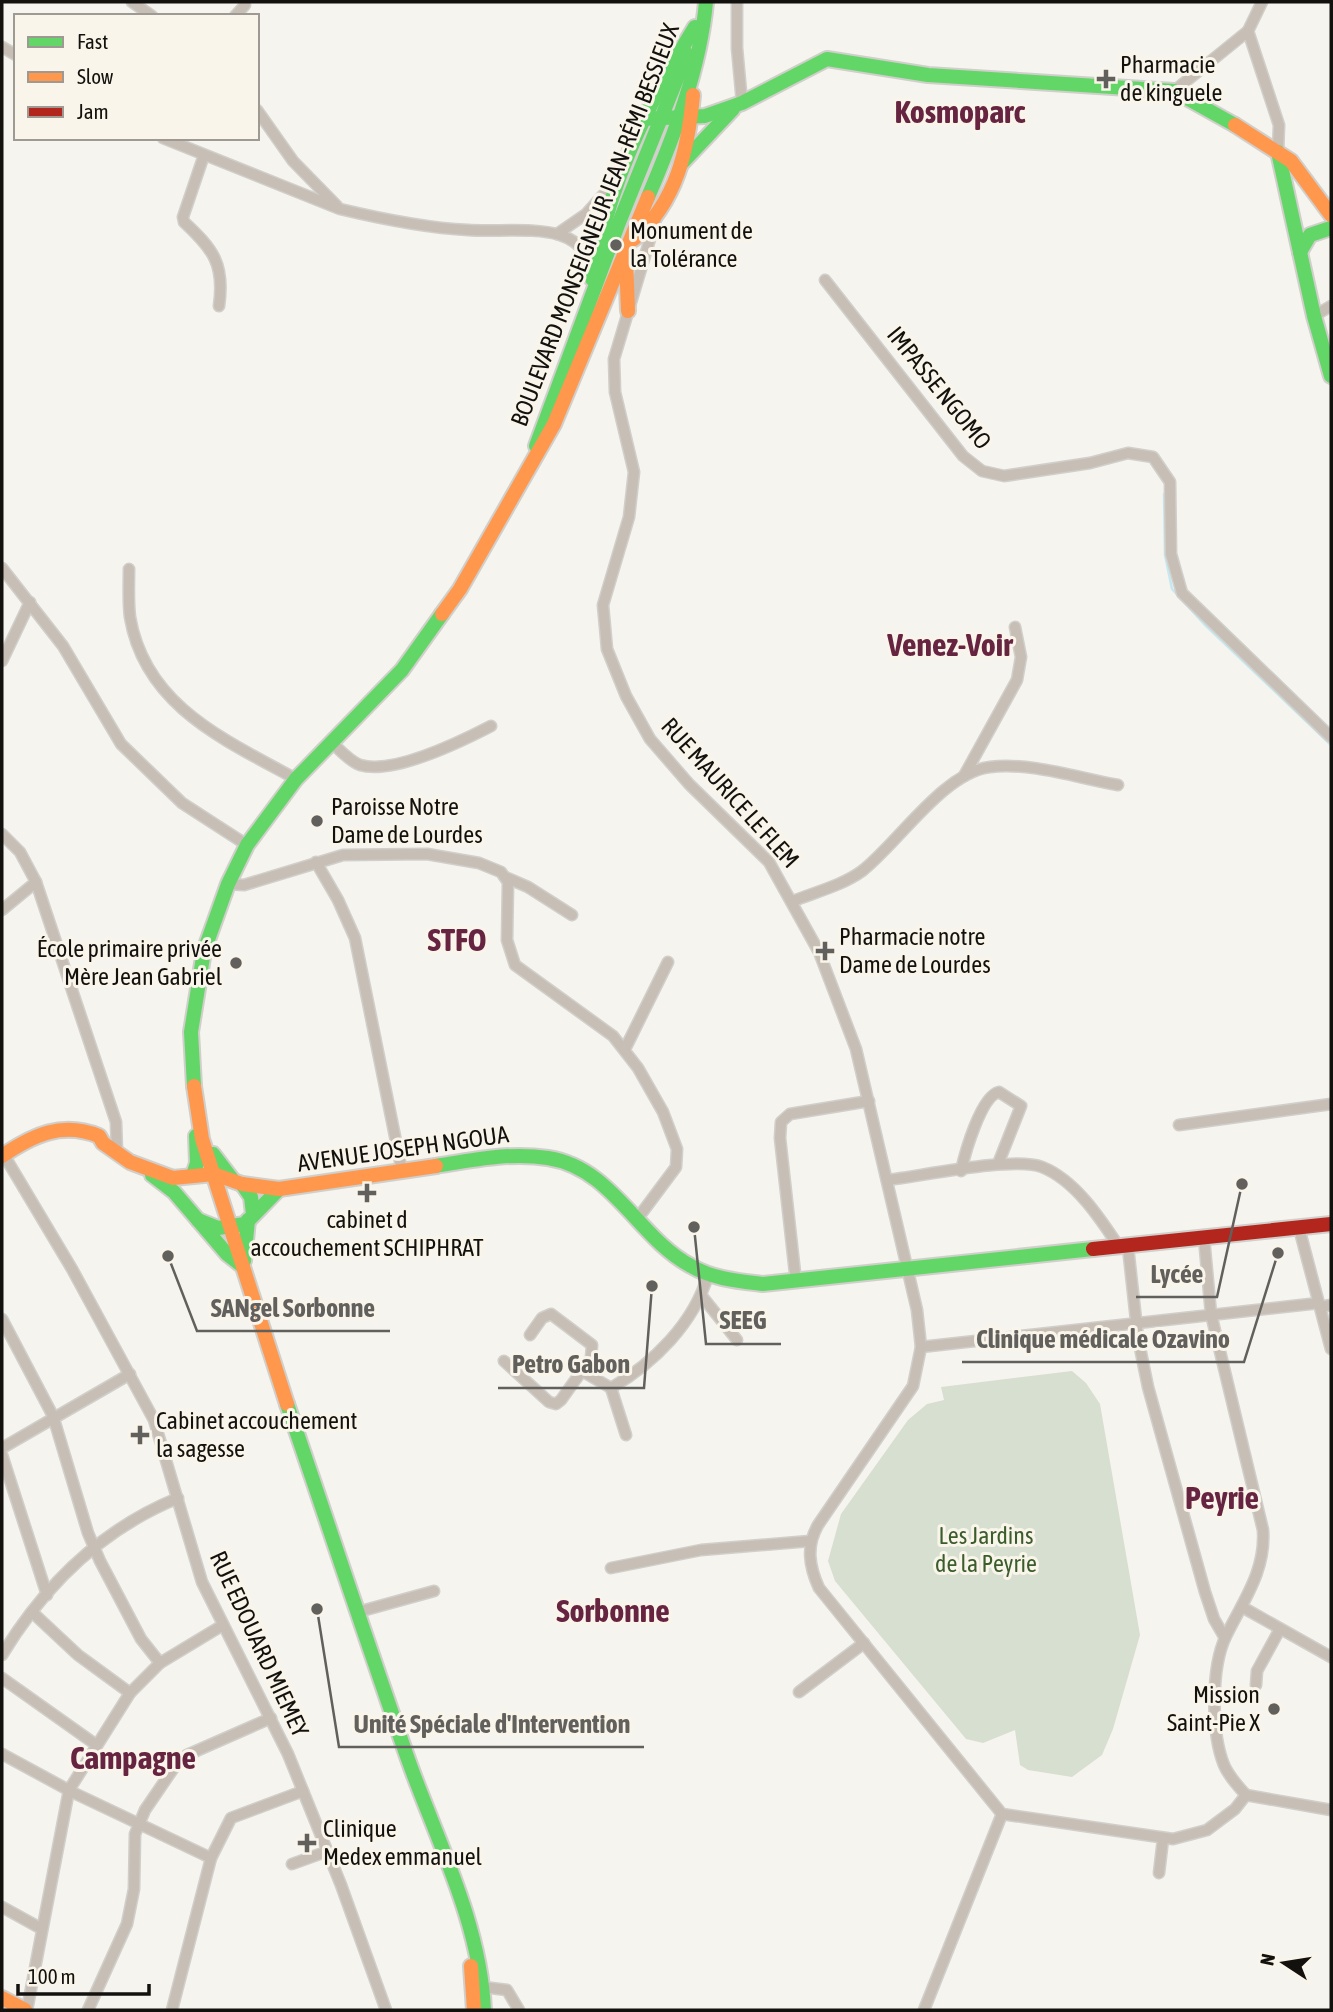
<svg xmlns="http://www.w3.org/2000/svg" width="1333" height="2012" viewBox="0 0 1333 2012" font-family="'Asap Condensed',sans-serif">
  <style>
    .green { fill: #d7dfd0 }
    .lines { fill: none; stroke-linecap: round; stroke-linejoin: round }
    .stream { stroke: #c6e9f0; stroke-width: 2.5 }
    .street-casing { stroke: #d1cfcb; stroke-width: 13 }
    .fast-casing { stroke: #d1cfcb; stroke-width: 18 }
    .slow-casing { stroke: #d1cfcb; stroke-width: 18 }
    .jam-casing { stroke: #d1cfcb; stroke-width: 18 }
    .street { stroke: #c7beb5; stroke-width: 10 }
    .fast { stroke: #63d668; stroke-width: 14 }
    .slow { stroke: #ff974d; stroke-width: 14 }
    .jam { stroke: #b3261e; stroke-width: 14 }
    .poi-dot { fill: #62605c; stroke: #faf5eb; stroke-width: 2.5 }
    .labels { text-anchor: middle; stroke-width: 6; stroke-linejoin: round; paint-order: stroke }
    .poi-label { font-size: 24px; fill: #13110e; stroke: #faf5eb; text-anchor: start }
    .street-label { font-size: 24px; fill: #13110e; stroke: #faf5eb }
    .park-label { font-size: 24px; fill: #3b5c2b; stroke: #faf5eb }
    .district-label { font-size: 32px; font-weight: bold; fill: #662441; stroke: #faf5eb }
    .leader { fill: none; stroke: #62605c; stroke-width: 2.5 }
    .callout-dot { fill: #62605c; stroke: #faf5eb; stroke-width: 2.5 }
    .callout-label { font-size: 26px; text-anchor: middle; font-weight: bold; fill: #62605c; stroke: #faf5eb; stroke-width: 6; stroke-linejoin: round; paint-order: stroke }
  </style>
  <rect width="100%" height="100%" fill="#f6f4ee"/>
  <path class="green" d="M1072,1371L1086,1383L1100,1404L1140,1635L1113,1729L1102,1755L1072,1777L1028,1770L1020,1765L1015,1730L983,1743L966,1739L835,1581L828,1561L841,1514L908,1420L927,1404L944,1400L941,1387Z"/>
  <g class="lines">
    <path class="stream" d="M1164,494L1165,555L1172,589L1204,624L1331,745"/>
    <g class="street-casing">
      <g id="street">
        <path d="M132,2L152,16"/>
        <path d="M737,2V48L742,103"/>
        <path d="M235,16L245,5"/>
        <path d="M1248,31L1262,2"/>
        <path d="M2,47L16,55"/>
        <path d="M1174,91L1248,31L1279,125L1278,152"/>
        <path d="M257,110L293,161L337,206"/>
        <path d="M163,138L340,209C382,219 426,228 468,230C495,232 535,227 560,235C576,240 587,252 593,267"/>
        <path d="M204,155L183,217L184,222C213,249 225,264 219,306"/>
        <path d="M656,219L614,359L615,392L634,472L629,517L603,605L607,649L626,696L650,739L689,784L769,862L819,952L856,1049L917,1310L921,1347L913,1386L818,1525C806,1546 809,1566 819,1588L1002,1814L1173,1839L1207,1830L1235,1809L1246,1795"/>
        <path d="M557,234L586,214L611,186"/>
        <path d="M825,280L963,456L982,471L1004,476L1090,463L1128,453L1153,457L1170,482L1171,554L1182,593L1331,737"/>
        <path d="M1314,316L1331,306"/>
        <path d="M2,568L63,646L121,744L182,803L247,845"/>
        <path d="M129,569C129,584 128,602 130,617C145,706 225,740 296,779"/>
        <path d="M2,661L30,602"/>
        <path d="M330,741C339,749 349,761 360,765C393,775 462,741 491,726"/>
        <path d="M964,776L1017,680L1021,657L1015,627"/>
        <path d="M2,834L20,852L36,882L116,1122L117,1153"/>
        <path d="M316,862L338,900L355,938L402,1171"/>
        <path d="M505,877L528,887L572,915"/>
        <path d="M228,884L244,885L343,855L427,854L479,863L501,872L508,882L507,940L515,965L613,1036L638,1068L663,1112L677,1149L676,1167L638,1218"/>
        <path d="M793,901C816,892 843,885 862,871C898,843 944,772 990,767C1031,762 1078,778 1118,785"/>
        <path d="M2,910L36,882"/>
        <path d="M625,1049L668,962"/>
        <path d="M1179,1125L1331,1104"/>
        <path d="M4,1155L72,1269L154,1420L202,1582L288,1754L341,1885L386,2010"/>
        <path d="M961,1171C965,1153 981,1096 999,1092L1021,1106L998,1164"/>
        <path d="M887,1180C922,1176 1014,1156 1042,1167C1075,1180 1100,1218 1119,1247"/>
        <path d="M1299,1228L1331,1349"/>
        <path d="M1204,1238L1211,1314L1263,1530C1266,1571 1243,1601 1226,1636C1211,1667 1211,1733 1224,1765C1229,1777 1238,1786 1246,1795"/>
        <path d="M1128,1247L1138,1338L1148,1387L1205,1592L1214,1619L1225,1638"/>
        <path d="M796,1282L780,1138L781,1122L790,1114L869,1101"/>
        <path d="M701,1295L737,1340"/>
        <path d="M1320,1307L1331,1305"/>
        <path d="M2,1319L53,1416L88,1533L100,1561L141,1639L160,1663"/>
        <path d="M921,1347L1319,1303"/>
        <path d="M504,1361L549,1402L556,1404L561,1400L591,1358L592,1345L551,1314L542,1318L530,1335"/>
        <path d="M582,1371L611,1388"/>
        <path d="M611,1388C654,1363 694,1323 708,1275"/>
        <path d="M611,1388L626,1435"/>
        <path d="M2,1448L130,1374"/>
        <path d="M2,1455L47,1595"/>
        <path d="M611,1568L701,1550L810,1541"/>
        <path d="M1242,1607L1331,1657"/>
        <path d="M32,1612L78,1655L130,1693"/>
        <path d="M358,1612L434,1591"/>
        <path d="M2,1655C44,1586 102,1529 178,1498"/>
        <path d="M2,1678L95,1744"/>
        <path d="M1256,1685L1257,1671L1280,1629"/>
        <path d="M799,1692L864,1643"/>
        <path d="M2,1754L74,1793L211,1858"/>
        <path d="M1246,1795L1331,1810"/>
        <path d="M292,1864L328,1851"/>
        <path d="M1159,1873L1163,1839"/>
        <path d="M2,1907L42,1929"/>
        <path d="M483,1987L507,1990L519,2010"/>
        <path d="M27,2010L69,1790L130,1693L160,1663L223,1625"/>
        <path d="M88,2010L127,1924L134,1889L135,1834L145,1810L175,1766L187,1755L271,1718"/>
        <path d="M172,2010L211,1858L231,1818L303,1791"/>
        <path d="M924,2010L1002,1814"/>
      </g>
    </g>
    <g class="fast-casing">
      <g id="fast">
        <path d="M643,119L705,116L742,103L827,59L928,75L1174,91L1235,125"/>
        <path d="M1278,152L1314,316L1331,376"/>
        <path d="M681,164L733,109"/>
        <path d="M648,197C674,136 700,69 706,2"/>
        <path d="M1300,252L1310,235L1331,228"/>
        <path d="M592,279C608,186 646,106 695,27"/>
        <path d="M536,446L618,225L687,54"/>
        <path d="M194,1086L191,1032L204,951L228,884L247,845L296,779L402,670L442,614"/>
        <path d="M213,1154L232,1179"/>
        <path d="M436,1166C473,1160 510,1152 548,1158C613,1168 637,1237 691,1266C713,1279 738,1281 763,1284L1093,1249"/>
        <path d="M152,1175L174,1192L198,1220L218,1228L245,1224L279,1189"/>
        <path d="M193,1175L197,1163L196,1136"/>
        <path d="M242,1184L251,1197L253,1214"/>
        <path d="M198,1220L227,1254L241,1265"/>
        <path d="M244,1261L248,1220"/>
        <path d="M287,1404C328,1523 367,1643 409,1762C438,1843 480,1923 484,2010"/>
      </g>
    </g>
    <g class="slow-casing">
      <g id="slow">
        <path d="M1235,125L1291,161L1331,215"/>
        <path d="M634,239C677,201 688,150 693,95"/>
        <path d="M626,259L628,311"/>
        <path d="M442,614L460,589L554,424L648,197"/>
        <path d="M194,1086L202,1139L287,1404"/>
        <path d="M2,1156C33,1135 62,1121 99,1136L103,1143L130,1162L173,1178L214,1174L242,1184L279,1189L436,1166"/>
        <path d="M471,1966L474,2010"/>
        <path d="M2,1998L25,2010"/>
      </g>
    </g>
    <g class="jam-casing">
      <path id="jam" d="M1093,1249L1331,1224"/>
    </g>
    <use href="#street" class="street"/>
    <use href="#fast" class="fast"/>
    <use href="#slow" class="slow"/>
    <use href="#jam" class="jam"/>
  </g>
  <g class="poi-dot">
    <path d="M1102.5 68.5h7v7h7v7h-7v7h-7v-7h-7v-7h7z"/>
    <circle cx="616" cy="245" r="7"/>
    <circle cx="317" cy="821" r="7"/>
    <path d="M821.5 940.5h7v7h7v7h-7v7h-7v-7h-7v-7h7z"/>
    <circle cx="236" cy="963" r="7"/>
    <path d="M363.5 1182.5h7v7h7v7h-7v7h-7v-7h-7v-7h7z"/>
    <path d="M136.5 1424.5h7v7h7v7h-7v7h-7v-7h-7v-7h7z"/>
    <circle cx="1274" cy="1709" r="7"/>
    <path d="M303.5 1832.5h7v7h7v7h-7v7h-7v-7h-7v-7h7z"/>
  </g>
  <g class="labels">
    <g class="poi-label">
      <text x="1120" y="73">Pharmacie<tspan x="1120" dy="28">de kinguele</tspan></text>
      <text x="630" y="239">Monument de<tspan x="630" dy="28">la Tolérance</tspan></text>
      <text x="331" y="815">Paroisse Notre<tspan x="331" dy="28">Dame de Lourdes</tspan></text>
      <text x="839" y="945">Pharmacie notre<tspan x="839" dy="28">Dame de Lourdes</tspan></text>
      <text x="222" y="957" text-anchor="end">École primaire privée<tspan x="222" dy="28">Mère Jean Gabriel</tspan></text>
      <text x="367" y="1228" text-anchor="middle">cabinet d<tspan x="367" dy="28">accouchement SCHIPHRAT</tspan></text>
      <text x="156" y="1429">Cabinet accouchement<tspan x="156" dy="28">la sagesse</tspan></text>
      <text x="1260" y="1703" text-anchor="end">Mission<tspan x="1260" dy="28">Saint-Pie X</tspan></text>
      <text x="323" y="1837">Clinique<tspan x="323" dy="28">Medex emmanuel</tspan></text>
    </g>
    <g class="street-label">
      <text transform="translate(595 225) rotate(-69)" y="8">BOULEVARD MONSEIGNEUR JEAN-RÉMI BESSIEUX</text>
      <text transform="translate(939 388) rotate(51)" y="8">IMPASSE NGOMO</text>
      <text transform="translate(730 793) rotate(48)" y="8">RUE MAURICE LE FLEM</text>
      <text transform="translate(403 1149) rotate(-8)" y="8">AVENUE JOSEPH NGOUA</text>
      <text transform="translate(259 1644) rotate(65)" y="8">RUE EDOUARD MIEMEY</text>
    </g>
    <g class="park-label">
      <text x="986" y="1544">Les Jardins<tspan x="986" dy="28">de la Peyrie</tspan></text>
    </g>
    <g class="district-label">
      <text x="960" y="123">Kosmoparc</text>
      <text x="950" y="656">Venez-Voir</text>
      <text x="457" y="951">STFO</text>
      <text x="1222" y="1509">Peyrie</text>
      <text x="613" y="1622">Sorbonne</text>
      <text x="133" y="1769">Campagne</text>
    </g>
  </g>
  <path class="leader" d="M1242 1184L1217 1297H1136M168 1256L197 1331H390M694 1227L706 1344H781M1278 1253L1244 1362H962M652 1286L644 1388H498M317 1609L339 1747H644"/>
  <g class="callout-dot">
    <circle cx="1242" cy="1184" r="7"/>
    <circle cx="168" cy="1256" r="7"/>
    <circle cx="694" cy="1227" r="7"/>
    <circle cx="1278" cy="1253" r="7"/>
    <circle cx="652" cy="1286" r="7"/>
    <circle cx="317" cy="1609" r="7"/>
  </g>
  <g class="callout-label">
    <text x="1177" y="1283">Lycée</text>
    <text x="293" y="1317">SANgel Sorbonne</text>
    <text x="743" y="1329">SEEG</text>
    <text x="1103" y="1348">Clinique médicale Ozavino</text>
    <text x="571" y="1373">Petro Gabon</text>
    <text x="492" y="1733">Unité Spéciale d'Intervention</text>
  </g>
  <rect width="1333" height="2012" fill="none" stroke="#13110e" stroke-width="7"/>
  <rect x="14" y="14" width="245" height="126" fill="#faf5eb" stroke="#9e9a93" stroke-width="2"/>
  <rect x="28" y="37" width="35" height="10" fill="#63d668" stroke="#9e9a93" stroke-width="2"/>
  <text x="77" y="49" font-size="21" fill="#13110e">Fast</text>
  <rect x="28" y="72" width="35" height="10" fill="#ff974d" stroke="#9e9a93" stroke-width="2"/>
  <text x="77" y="84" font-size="21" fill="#13110e">Slow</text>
  <rect x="28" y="107" width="35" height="10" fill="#b3261e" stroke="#9e9a93" stroke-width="2"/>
  <text x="77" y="119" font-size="21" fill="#13110e">Jam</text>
  <g transform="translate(1284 1963) rotate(282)" stroke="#faf5eb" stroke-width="5" paint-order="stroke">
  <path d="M0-5L12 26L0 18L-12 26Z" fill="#13110e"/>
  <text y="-10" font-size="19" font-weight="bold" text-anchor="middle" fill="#13110e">N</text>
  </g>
  <path d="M18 1984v10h131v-10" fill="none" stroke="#13110e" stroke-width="3.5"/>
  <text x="28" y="1984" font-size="21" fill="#13110e" stroke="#faf5eb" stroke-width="5" paint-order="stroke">100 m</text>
</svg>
